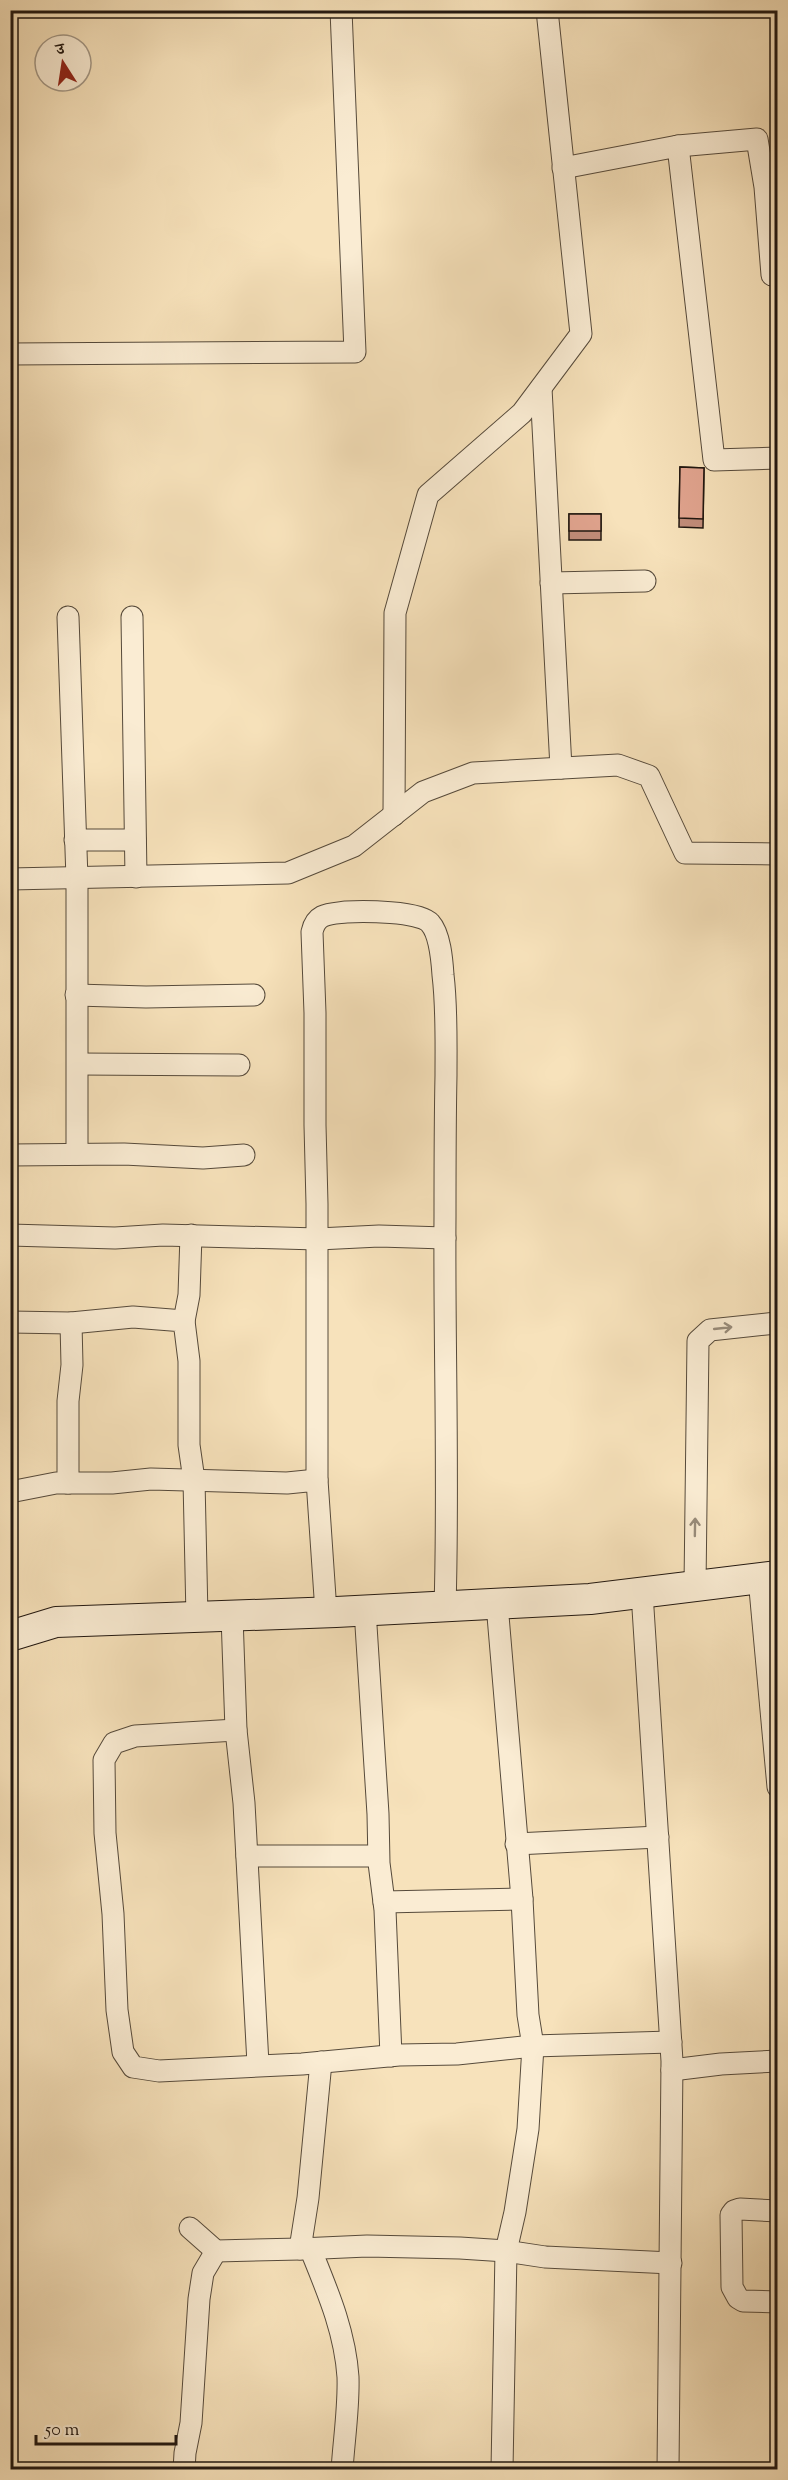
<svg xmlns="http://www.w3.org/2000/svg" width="788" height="2480" viewBox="0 0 788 2480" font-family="'Sorts Mill Goudy','Noto Serif Devanagari',serif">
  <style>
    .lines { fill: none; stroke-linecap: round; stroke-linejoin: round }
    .street-casing { stroke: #564a3b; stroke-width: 23 }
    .secondary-casing { stroke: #211710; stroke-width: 32 }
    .street { stroke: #faecd3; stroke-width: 21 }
    .secondary { stroke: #faecd3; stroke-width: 30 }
    .wall { fill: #c28d7b; stroke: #211710; stroke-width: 1.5 }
    .building { fill: #e1a48f; stroke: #211710; stroke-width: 1.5 }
    .oneway { stroke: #988c7b }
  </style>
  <rect width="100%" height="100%" fill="#f7e2bb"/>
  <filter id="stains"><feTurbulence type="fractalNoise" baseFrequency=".00333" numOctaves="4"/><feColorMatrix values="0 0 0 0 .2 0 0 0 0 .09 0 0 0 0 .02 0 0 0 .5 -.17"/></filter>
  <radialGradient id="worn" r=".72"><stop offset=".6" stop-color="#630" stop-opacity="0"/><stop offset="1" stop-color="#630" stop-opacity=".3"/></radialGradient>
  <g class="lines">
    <g class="street-casing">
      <g id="street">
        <path d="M678,146L757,139L765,187L772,275"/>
        <path d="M563,168L678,146L714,460L778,458"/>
        <path d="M10,354L355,352L341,10"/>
        <path d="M541,388L561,768"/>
        <path d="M551,583L645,581"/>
        <path d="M68,617L77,879V1154"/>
        <path d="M132,617L136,877"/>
        <path d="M394,815L395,613L428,495L522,413L581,334L547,10"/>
        <path d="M75,840H135"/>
        <path d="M10,879L288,873L354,846L423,792L473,773L618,765L649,776L685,853L778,854"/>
        <path d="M76,995L146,997L254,995"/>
        <path d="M78,1064L239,1065"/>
        <path d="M10,1155L124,1154L203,1158L244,1155"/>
        <path d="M10,1235L115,1238L163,1235L318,1239L379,1236L445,1238"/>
        <path d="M184,1321L189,1295L191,1235"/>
        <path d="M10,1322L71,1323L133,1317L184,1321L189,1361V1445L194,1480L197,1617"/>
        <path d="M317,1480V1204L315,1125V1013L312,932C316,913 329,914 346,912C363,911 420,911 430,923C440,934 442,960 443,975C447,1008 446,1042 446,1075C445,1122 445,1169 445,1216C444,1346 449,1476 445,1607"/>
        <path d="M68,1483V1401L72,1365L71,1323"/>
        <path d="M10,1492L56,1483H112L151,1479L287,1483L317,1480L326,1612"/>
        <path d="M759,1578L778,1787"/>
        <path d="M695,1586L698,1341L710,1330L776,1323L778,1325"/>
        <path d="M642,1593L672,2061L668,2470"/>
        <path d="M497,1604L522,1899L528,2015L533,2046L528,2129L515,2212L506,2251L502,2470"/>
        <path d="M365,1610L378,1814L379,1863L385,1910L391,2056"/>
        <path d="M232,1616L236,1730L244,1803L258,2064"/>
        <path d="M236,1730L135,1736L114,1743L104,1760L105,1833L113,1914L117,2010L123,2052L133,2067L159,2071L302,2064L399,2055L457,2054L533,2046L671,2042"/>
        <path d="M516,1844L658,1837"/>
        <path d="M247,1856H378"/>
        <path d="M384,1902L522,1899"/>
        <path d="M321,2062L308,2198L300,2249L367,2246L460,2248L506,2251L545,2257L671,2263"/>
        <path d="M672,2070L721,2064L778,2061"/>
        <path d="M778,2211L740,2209L734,2211L731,2215L732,2287L738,2298L743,2301L778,2302"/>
        <path d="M190,2228L216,2251L300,2249"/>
        <path d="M310,2248C327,2290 345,2331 348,2377C349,2407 344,2439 342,2470"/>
        <path d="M184,2470L185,2453L191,2423L199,2299L203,2273L216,2251"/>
      </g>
    </g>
    <g class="secondary-casing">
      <path id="secondary" d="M10,1636L56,1622L336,1612L590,1599L778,1576"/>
    </g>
    <use href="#street" class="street"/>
    <use href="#secondary" class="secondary"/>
  </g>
  <g class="wall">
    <path d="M680,467L704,468L703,528L679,527Z"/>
    <rect x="569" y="514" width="32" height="26"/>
  </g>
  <g class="building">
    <path d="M680,467L704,468L703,519L679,518Z"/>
    <rect x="569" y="514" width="32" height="17"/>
  </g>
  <defs><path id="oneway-shaft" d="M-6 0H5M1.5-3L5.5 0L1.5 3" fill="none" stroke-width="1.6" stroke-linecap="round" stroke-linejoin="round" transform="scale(1.5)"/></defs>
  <g class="oneway">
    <use href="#oneway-shaft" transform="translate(723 1328) rotate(-6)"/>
    <use href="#oneway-shaft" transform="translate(695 1527) rotate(-89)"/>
  </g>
  <rect width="788" height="2480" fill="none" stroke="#f7e2bb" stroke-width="36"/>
  <rect x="12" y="12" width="764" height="2456" fill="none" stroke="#211710" stroke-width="3"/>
  <rect x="18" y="18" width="752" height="2444" fill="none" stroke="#211710" stroke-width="1.5"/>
  <g transform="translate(63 63) rotate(348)"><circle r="28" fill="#faecd3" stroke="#a39785" stroke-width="1.5"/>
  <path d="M0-4.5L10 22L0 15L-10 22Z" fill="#8f2418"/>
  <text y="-9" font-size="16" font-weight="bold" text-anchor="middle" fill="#211710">उ</text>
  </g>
  <path d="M36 2435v9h140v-9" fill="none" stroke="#211710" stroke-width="3"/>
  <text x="45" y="2435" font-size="18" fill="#211710" stroke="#faecd3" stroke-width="4.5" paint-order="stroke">50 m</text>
  <rect width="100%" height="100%" filter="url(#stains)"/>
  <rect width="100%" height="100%" fill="url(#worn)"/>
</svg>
